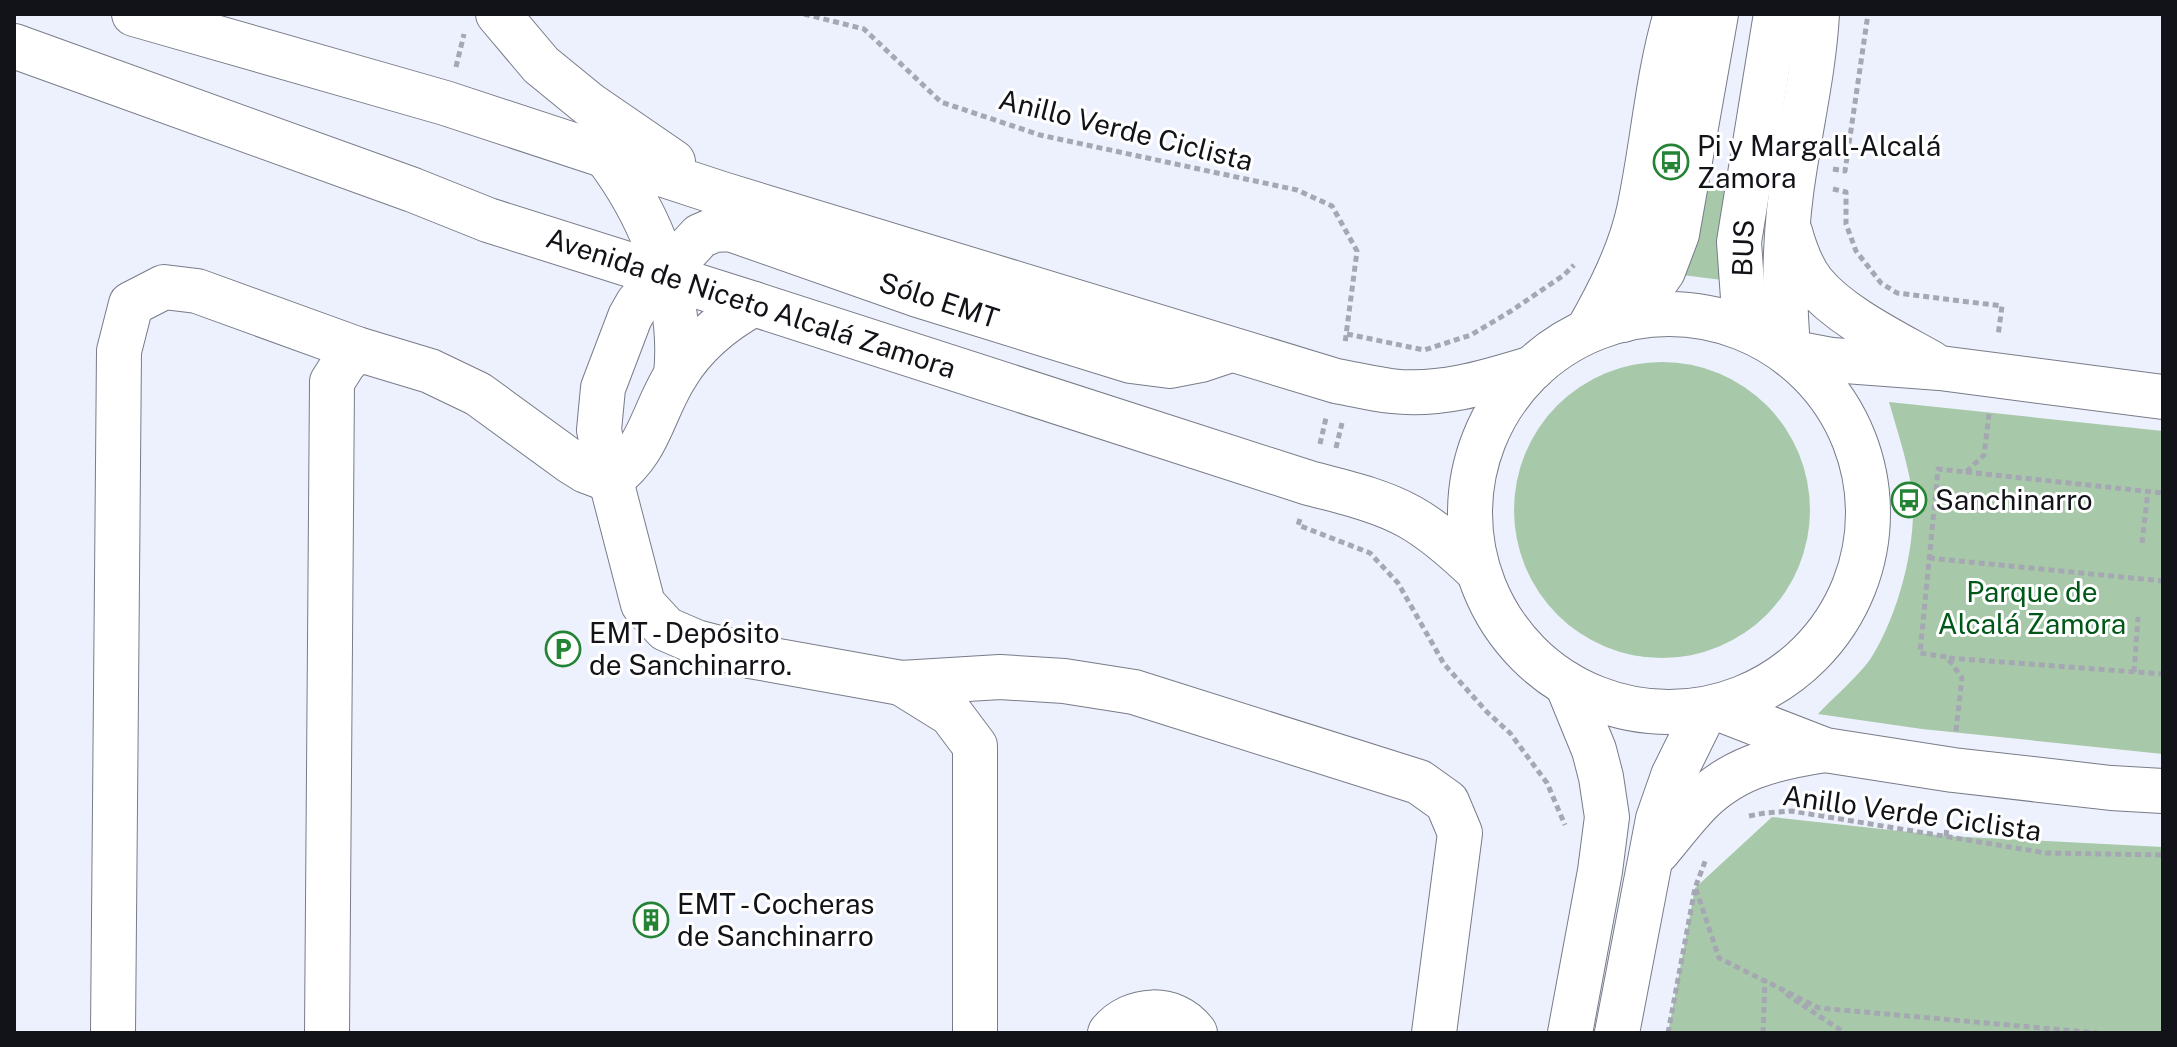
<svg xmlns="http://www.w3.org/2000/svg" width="2177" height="1047" viewBox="0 0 2177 1047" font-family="'Public Sans',sans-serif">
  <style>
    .green { fill: #a7c9a9 }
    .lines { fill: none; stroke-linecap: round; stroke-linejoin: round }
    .minor-casing { stroke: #787c89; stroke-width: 46 }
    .path { stroke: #a5a8b2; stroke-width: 5; stroke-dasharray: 6 4; stroke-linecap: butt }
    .minor { stroke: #fff; stroke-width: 44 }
    .labels { text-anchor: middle; stroke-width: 6; stroke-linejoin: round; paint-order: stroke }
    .street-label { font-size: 28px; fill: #121318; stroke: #fff }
    .poi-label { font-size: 28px; fill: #121318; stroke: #fff; text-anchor: start }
    .park-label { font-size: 28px; fill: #005717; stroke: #fff }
  </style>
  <rect width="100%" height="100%" fill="#edf1fd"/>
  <g class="green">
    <path d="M1703,183L1736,190L1722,280L1682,275Z"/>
    <circle cx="1662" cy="510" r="148"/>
    <path d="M1889,402L2163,431V754L1922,729L1818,714C1833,698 1856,678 1869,661C1898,618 1920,537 1911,485C1906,457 1897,430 1889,402Z"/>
    <path d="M1772,817L1946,836L2163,847V1033H1668L1695,888Z"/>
  </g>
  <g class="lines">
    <g class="minor-casing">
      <g id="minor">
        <path d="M134,14L445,103L722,194L1336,381C1354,384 1373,389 1391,391C1440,397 1487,382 1533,368"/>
        <path d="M498,14L541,65L590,105L673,162"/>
        <path d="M14,46L413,190L488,220L754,304L1309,483C1343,492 1380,500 1410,517C1435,531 1457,551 1478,571"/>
        <path d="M606,156C652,217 684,297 676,375"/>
        <path d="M1790,232C1795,250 1801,268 1813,283C1840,316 1894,342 1931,363"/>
        <circle cx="1669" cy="513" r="199"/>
        <path d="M1623,320L1639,305L1663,271L1677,234L1716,14"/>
        <path d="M1588,330C1609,293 1630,252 1639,210C1653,145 1657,78 1676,14"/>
        <path d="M1762,336L1749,313L1743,298L1739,242L1776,14"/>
        <path d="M1788,349C1783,289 1785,226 1795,166C1803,115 1814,66 1817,14"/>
        <path d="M1231,350L1201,360L1170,366L1131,361L918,295L730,229L714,230L700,236L638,303L630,317L603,388L599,430L604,454L643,604L666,629L696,642L750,656L901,683L1000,677L1064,681L1134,692L1419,782L1447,802L1460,833L1434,1033"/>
        <path d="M1795,353L1832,360L1940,368L2163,397"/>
        <path d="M610,480C651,449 651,415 676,375C695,344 723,321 754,304"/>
        <path d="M901,683L951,714L975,746V1033"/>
        <path d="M1567,684L1594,750L1601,777L1607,817L1600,871L1570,1033"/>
        <path d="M1722,710L1825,750L1953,770L2111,788L2163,791"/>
        <path d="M1657,852C1669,838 1680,823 1693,809C1729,768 1773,758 1825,750"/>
        <path d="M113,1033L119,351L131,304L164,287L197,291L357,349L430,371L478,394L570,461L586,471L610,480"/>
        <path d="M327,1033L332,382L344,363L357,349"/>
        <path d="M1110,1033C1131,1007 1174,1004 1195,1033"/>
        <path d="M1617,1033L1658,819L1673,776L1704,713"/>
      </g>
    </g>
    <g class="path">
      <path d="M804,14L864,29L941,102L1040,135L1297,190L1332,206L1357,251L1345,343"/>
      <path d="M456,67L464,34"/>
      <path d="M1833,169L1845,171L1868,14"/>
      <path d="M1833,189L1846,192V224L1856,251L1881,283L1897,293L2002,306L1998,336"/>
      <path d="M1347,334L1424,350L1471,335L1511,311L1564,275L1574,265"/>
      <path d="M1320,444L1326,418"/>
      <path d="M1336,448L1342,423"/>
      <path d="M1966,472L2163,493"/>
      <path d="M1300,519L1298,525L1370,553L1398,583L1444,664L1487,712L1510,733L1547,783L1565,825"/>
      <path d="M2142,543L2148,491"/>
      <path d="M1929,558L2163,581"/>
      <path d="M1949,658L2163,674"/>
      <path d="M2134,672L2138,617"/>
      <path d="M1956,731L1962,678L1947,657L1920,653L1938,469L1966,472L1984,455L1989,414"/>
      <path d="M1749,816L1765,813L1792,811L2046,853L2163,855"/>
      <path d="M1946,836L1949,809"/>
      <path d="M1696,889L1719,958L1819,1008L2098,1033"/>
      <path d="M1786,994L1845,1033"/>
      <path d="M1668,1033L1695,888L1706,859"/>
      <path d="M1763,1033L1765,980"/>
    </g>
    <use href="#minor" class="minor"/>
  </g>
  <defs>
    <g id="bus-ring" transform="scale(1.8)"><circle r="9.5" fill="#fff" stroke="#248334" stroke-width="1.5"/><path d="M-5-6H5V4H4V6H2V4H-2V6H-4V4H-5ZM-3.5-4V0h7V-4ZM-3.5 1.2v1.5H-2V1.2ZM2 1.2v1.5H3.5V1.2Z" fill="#248334"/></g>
    <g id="parking-ring" transform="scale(1.8)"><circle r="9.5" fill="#fff" stroke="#248334" stroke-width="1.5"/><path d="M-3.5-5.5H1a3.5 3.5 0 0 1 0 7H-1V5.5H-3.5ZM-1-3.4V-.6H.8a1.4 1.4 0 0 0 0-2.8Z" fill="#248334"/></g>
    <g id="building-ring" transform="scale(1.8)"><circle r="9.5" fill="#fff" stroke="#248334" stroke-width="1.5"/><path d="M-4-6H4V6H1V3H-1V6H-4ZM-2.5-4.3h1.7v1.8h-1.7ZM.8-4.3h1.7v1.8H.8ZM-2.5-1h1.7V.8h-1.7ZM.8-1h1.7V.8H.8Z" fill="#248334"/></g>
  </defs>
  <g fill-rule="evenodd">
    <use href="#bus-ring" x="1671" y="162"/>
    <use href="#bus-ring" x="1909" y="500"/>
    <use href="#parking-ring" x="563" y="649"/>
    <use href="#building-ring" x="651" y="920"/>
  </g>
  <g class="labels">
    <g class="street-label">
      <text transform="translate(1126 130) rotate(14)" y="10">Anillo Verde Ciclista</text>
      <text transform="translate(1743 248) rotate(-88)" y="10">BUS</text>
      <text transform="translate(939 300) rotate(18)" y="10">Sólo EMT</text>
      <text transform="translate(751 303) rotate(18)" y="10">Avenida de Niceto Alcalá Zamora</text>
      <text transform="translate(1912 813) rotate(8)" y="10">Anillo Verde Ciclista</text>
    </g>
    <g class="poi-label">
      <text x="1697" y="156">Pi y Margall-Alcalá<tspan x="1697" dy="32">Zamora</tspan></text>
      <text x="1935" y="510">Sanchinarro</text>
      <text x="589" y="643">EMT - Depósito<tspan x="589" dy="32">de Sanchinarro.</tspan></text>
      <text x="677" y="914">EMT - Cocheras<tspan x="677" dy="32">de Sanchinarro</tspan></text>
    </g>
    <g class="park-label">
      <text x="2032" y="602">Parque de<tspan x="2032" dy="32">Alcalá Zamora</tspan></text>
    </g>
  </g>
  <rect width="2177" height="1047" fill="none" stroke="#121318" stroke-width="32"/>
</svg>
